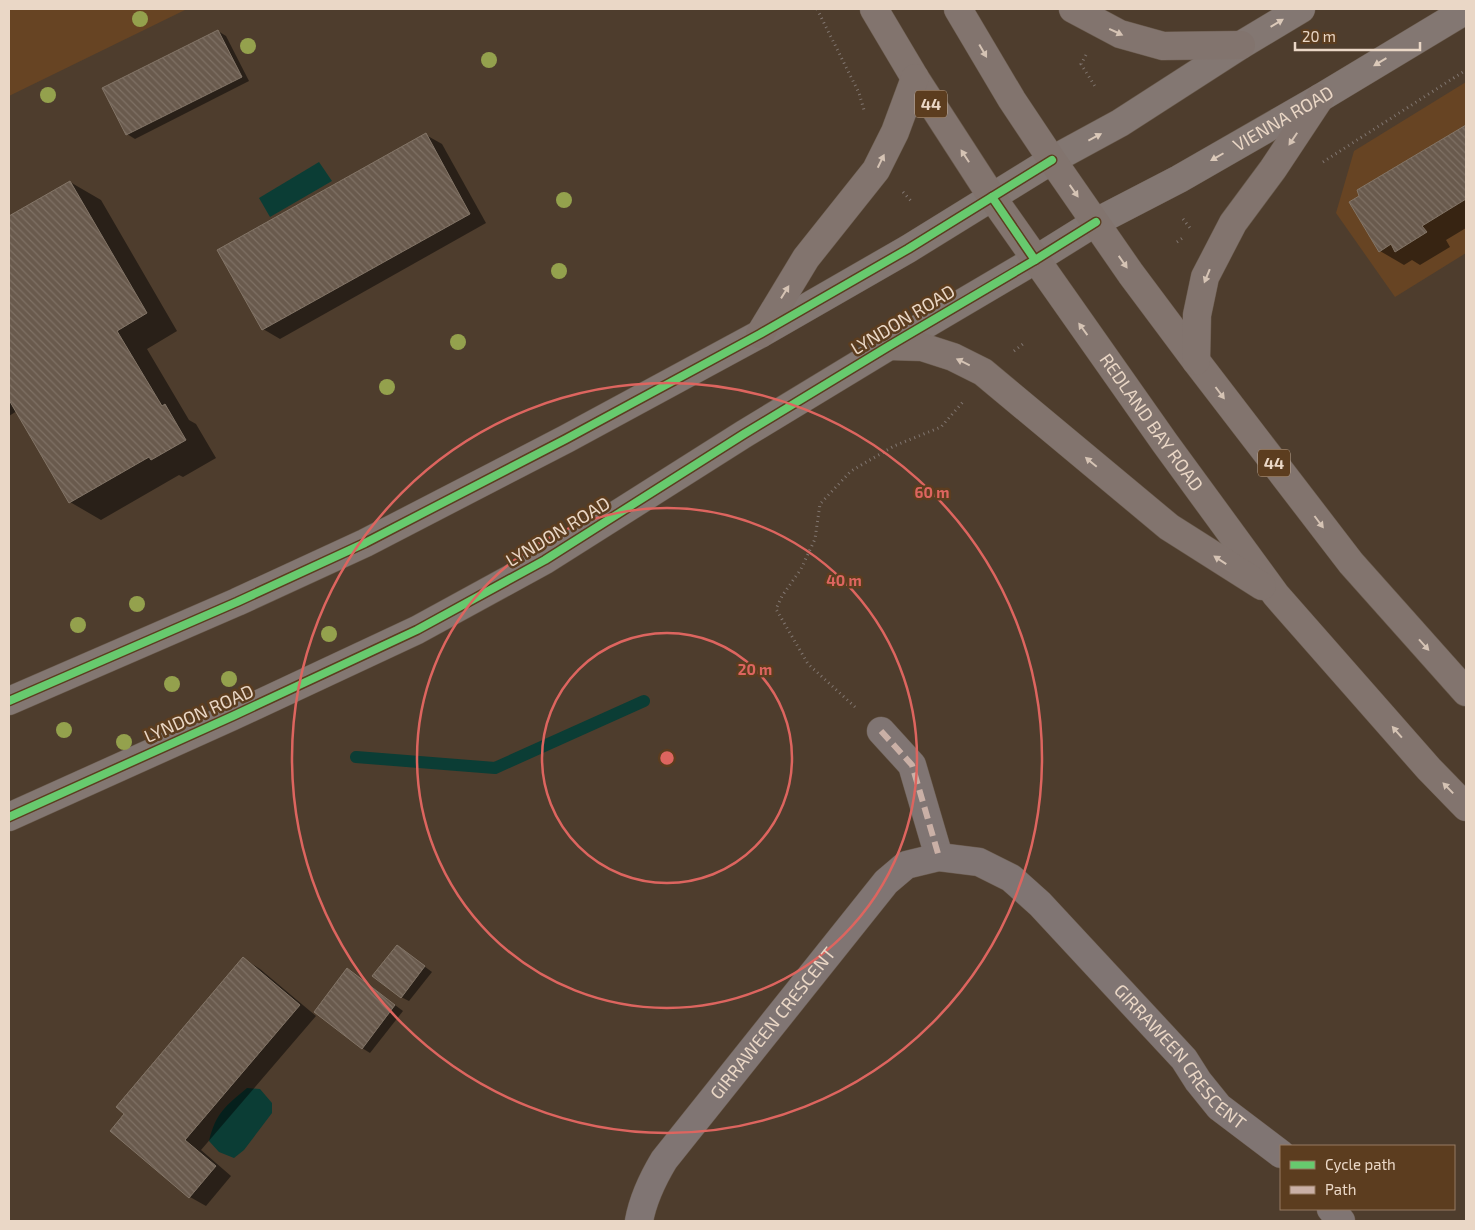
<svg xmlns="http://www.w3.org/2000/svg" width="1475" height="1230" viewBox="0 0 1475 1230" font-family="'Exo 2',sans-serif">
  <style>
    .built { fill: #674423 }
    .water { fill: #0b3d35 }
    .shadow { fill: #0007 }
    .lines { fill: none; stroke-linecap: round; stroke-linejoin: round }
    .stream { stroke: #0b3d35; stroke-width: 12 }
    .building { fill: url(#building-back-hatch); stroke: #837567 }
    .minor-casing { stroke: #68594b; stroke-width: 29 }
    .secondary-casing { stroke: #68594b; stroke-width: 29 }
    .primary-casing { stroke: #68594b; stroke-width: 29 }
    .path { stroke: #817670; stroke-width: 3; stroke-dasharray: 1 4; stroke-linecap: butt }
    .minor { stroke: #807573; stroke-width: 28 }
    .secondary { stroke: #837772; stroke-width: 28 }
    .primary { stroke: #82746e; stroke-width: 28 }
    .quiet { stroke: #cab0a6; stroke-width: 6; stroke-dasharray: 12 6; stroke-linecap: butt }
    .cycleway-casing { stroke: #5c3d1f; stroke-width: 11 }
    .cycleway { stroke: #67ca6e; stroke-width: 8 }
    .tree { fill: #94a14d }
    .oneway { fill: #dbc9b9 }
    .oneway2 { fill: #d5c3b4 }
    .ring { fill: none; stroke: #dd655f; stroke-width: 2.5 }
    .labels { text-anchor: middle; stroke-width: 5; stroke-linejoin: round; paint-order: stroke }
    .shield { fill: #5c3d1f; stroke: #bfa994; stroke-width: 1 }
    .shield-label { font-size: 16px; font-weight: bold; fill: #ead7c6 }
    .street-label { font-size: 18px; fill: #ead7c6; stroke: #5c3d1f }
    .centre { fill: #dd655f; stroke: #5c3d1f; stroke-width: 2.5 }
    .ring-label { font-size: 15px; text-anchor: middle; font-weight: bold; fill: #dd655f; stroke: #5c3d1f; stroke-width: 5; stroke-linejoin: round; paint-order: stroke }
  </style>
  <defs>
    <pattern id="building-back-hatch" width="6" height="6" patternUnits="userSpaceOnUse" patternTransform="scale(1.25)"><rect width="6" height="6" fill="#695a4d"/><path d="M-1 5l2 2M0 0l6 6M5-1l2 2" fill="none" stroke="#7f7165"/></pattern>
  </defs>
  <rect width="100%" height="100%" fill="#4e3d2d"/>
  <g class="built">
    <path d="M9,9H187L9,96Z"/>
    <path d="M1466,82V253L1395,297L1336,213L1354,151Z"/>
  </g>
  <g class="water">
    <path d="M319,162L332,181L270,217L259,198Z"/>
    <path d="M247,1088L260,1089L272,1103V1113L244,1150L234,1158L219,1152L209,1141C216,1112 226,1106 247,1088Z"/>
  </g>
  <g class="shadow">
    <path d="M218,31L226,36L249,81L135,139L127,134Z"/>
    <path d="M1466,126V228L1446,240L1450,247L1420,265L1412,260L1404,265L1380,251L1358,191Z"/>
    <path d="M426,135L442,144L486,223L280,339L263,329Z"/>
    <path d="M70,182L101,200L177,331L147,349L189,420L196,424L216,458L183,477L179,475L101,520L70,502L17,411L9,416V218Z"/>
    <path d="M397,946L432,972L409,1001L401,997Z"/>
    <path d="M244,959L260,969L316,1016L201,1150L231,1176L206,1206L190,1197L112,1131Z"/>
    <path d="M355,975L403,1011L370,1053L362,1048Z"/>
  </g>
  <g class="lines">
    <path class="stream" d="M356,757L495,768L644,701"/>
  </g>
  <g class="building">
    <path d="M218,30L242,77L126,135L102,88Z"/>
    <path d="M1466,125V199L1422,226L1427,232L1395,252L1391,244L1379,252L1349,202L1359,196L1357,190Z"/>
    <path d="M426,133L470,214L262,330L217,250Z"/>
    <path d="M70,181L147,313L117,331L162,406L165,404L186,440L151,460L149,457L69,503L9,400V216Z"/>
    <path d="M397,945L425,966L401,998L372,976Z"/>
    <path d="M243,957L300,1005L185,1140L216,1166L189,1198L110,1131L124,1114L116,1107Z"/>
    <path d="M347,968L395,1005L362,1049L314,1012Z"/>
  </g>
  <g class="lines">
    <g class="minor-casing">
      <g id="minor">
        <path d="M881,731L912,765L939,857"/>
        <path d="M1331,1209L1341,1221"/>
        <path id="s1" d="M639,1221C643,1199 652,1180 664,1160L886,882L906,865L939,857L979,862L1011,878L1040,904L1184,1059L1198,1081L1219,1107L1281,1154"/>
      </g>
    </g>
    <g class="secondary-casing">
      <g id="secondary">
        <path d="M9,701L237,602L365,543L566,439L760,334L908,249L1052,160L1120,123L1241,45L1301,9"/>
        <path id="s2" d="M9,817L233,716L417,630L545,560L744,434L889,346L1035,260L1096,222L1179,179L1320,98L1466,10"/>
      </g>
    </g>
    <g class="primary-casing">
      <g id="primary">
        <path id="s3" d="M874,9L915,78L992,197L1165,443L1276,595L1429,769L1466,807"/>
        <path d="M958,9L1012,100L1052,160L1131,274L1196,361L1351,563L1466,692"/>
        <path d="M1073,9L1120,34L1163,46L1241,45"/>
        <path d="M760,334L806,258L876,170L895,132L915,78"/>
        <path d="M889,346L922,347L953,357L983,372L1169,527L1262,586"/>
        <path d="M1196,361L1197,315L1205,277L1233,223L1273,169L1320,98"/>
      </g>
    </g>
    <g class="path">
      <path d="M817,9L859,93L864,110"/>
      <path d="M1086,55L1081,64L1096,88"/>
      <path d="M1323,162L1466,70"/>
      <path d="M903,192L913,203"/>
      <path d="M1183,219L1190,228"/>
      <path d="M1177,242L1184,237"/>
      <path d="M1014,351L1023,344"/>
      <path d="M855,707L808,664L776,609L782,596L801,569L815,539L820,504L851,471L894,446L941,427L963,402"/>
    </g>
    <use href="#minor" class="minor"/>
    <use href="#secondary" class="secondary"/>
    <use href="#primary" class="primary"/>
    <path class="quiet" d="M881,731L912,765L939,857"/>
    <g class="cycleway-casing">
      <g id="cycleway">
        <path d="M992,197L1035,260"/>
        <path d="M9,701L237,602L365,543L566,439L760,334L908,249L1052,160"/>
        <path d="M9,817L233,716L417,630L545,560L744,434L889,346L1035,260L1096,222"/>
      </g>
    </g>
    <use href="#cycleway" class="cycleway"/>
  </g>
  <g class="tree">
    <circle cx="140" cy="19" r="8"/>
    <circle cx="248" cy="46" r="8"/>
    <circle cx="489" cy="60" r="8"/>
    <circle cx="48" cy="95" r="8"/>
    <circle cx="564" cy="200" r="8"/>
    <circle cx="559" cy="271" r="8"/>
    <circle cx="458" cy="342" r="8"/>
    <circle cx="387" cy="387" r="8"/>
    <circle cx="137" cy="604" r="8"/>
    <circle cx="78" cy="625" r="8"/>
    <circle cx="329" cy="634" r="8"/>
    <circle cx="229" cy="679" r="8"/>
    <circle cx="172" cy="684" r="8"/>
    <circle cx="64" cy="730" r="8"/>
    <circle cx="124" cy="742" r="8"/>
  </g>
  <defs><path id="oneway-solid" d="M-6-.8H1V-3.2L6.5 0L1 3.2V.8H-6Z" transform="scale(1.25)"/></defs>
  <g class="oneway">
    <use href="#oneway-solid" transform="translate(1277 23) rotate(-31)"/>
    <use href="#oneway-solid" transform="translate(1380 62) rotate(149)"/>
    <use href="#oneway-solid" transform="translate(1095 137) rotate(-28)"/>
    <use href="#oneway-solid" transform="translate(1217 157) rotate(150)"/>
  </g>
  <g class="oneway2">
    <use href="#oneway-solid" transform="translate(1116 32) rotate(25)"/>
    <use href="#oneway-solid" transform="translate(983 51) rotate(60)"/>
    <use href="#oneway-solid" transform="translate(1293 139) rotate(124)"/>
    <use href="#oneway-solid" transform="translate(965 156) rotate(-123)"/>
    <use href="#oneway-solid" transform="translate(881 161) rotate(-64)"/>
    <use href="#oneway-solid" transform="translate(1074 191) rotate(55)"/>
    <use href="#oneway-solid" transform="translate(1123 262) rotate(55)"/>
    <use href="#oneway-solid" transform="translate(1207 276) rotate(112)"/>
    <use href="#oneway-solid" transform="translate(785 292) rotate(-58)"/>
    <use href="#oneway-solid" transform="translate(1083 329) rotate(-126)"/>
    <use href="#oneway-solid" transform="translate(963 362) rotate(-154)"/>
    <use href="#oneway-solid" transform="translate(1220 393) rotate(53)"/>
    <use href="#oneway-solid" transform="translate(1091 462) rotate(-140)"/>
    <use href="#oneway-solid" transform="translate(1319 522) rotate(53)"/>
    <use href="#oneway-solid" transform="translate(1220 560) rotate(-147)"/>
    <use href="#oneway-solid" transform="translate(1424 645) rotate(48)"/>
    <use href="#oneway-solid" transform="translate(1397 732) rotate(-131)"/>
    <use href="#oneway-solid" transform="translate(1448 788) rotate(-134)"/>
  </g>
  <g class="ring">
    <circle cx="667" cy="758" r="125"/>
    <circle cx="667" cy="758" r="250"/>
    <circle cx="667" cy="758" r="375"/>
  </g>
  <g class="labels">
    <g class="shield">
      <rect x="915" y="90.5" width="32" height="27" rx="4"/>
      <rect x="1258" y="449.5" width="32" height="27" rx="4"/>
    </g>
    <g class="shield-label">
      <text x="931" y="110">44</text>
      <text x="1274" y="469">44</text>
    </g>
    <g class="street-label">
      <text dy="6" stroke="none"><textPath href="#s2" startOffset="1455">VIENNA ROAD</textPath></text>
      <text transform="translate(903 320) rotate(-31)" y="6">LYNDON ROAD</text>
      <text dy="6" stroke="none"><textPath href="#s3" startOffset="498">REDLAND BAY ROAD</textPath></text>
      <text transform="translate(558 532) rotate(-31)" y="6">LYNDON ROAD</text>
      <text transform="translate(199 714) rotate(-24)" y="6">LYNDON ROAD</text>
      <text dy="6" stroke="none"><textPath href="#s1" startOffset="241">GIRRAWEEN CRESCENT</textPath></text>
      <text dy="6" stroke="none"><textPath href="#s1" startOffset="805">GIRRAWEEN CRESCENT</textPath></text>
    </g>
  </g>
  <circle cx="667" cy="758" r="8" class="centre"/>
  <g class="ring-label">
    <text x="932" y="498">60 m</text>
    <text x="844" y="586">40 m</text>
    <text x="755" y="675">20 m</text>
  </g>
  <rect width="1475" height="1230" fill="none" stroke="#ead7c6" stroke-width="20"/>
  <rect x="1280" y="1145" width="175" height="65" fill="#5c3d1f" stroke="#957b62"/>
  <rect x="1290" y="1161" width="25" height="8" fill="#67ca6e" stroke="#957b62"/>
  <text x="1325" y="1170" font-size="15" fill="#ead7c6">Cycle path</text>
  <rect x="1290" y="1186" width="25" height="8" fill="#cab0a6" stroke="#957b62"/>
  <text x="1325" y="1195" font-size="15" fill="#ead7c6">Path</text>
  <path d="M1295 42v8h125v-8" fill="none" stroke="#ead7c6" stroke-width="2.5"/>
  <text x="1302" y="42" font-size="15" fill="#ead7c6" stroke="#5c3d1f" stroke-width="4" paint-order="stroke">20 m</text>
</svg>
